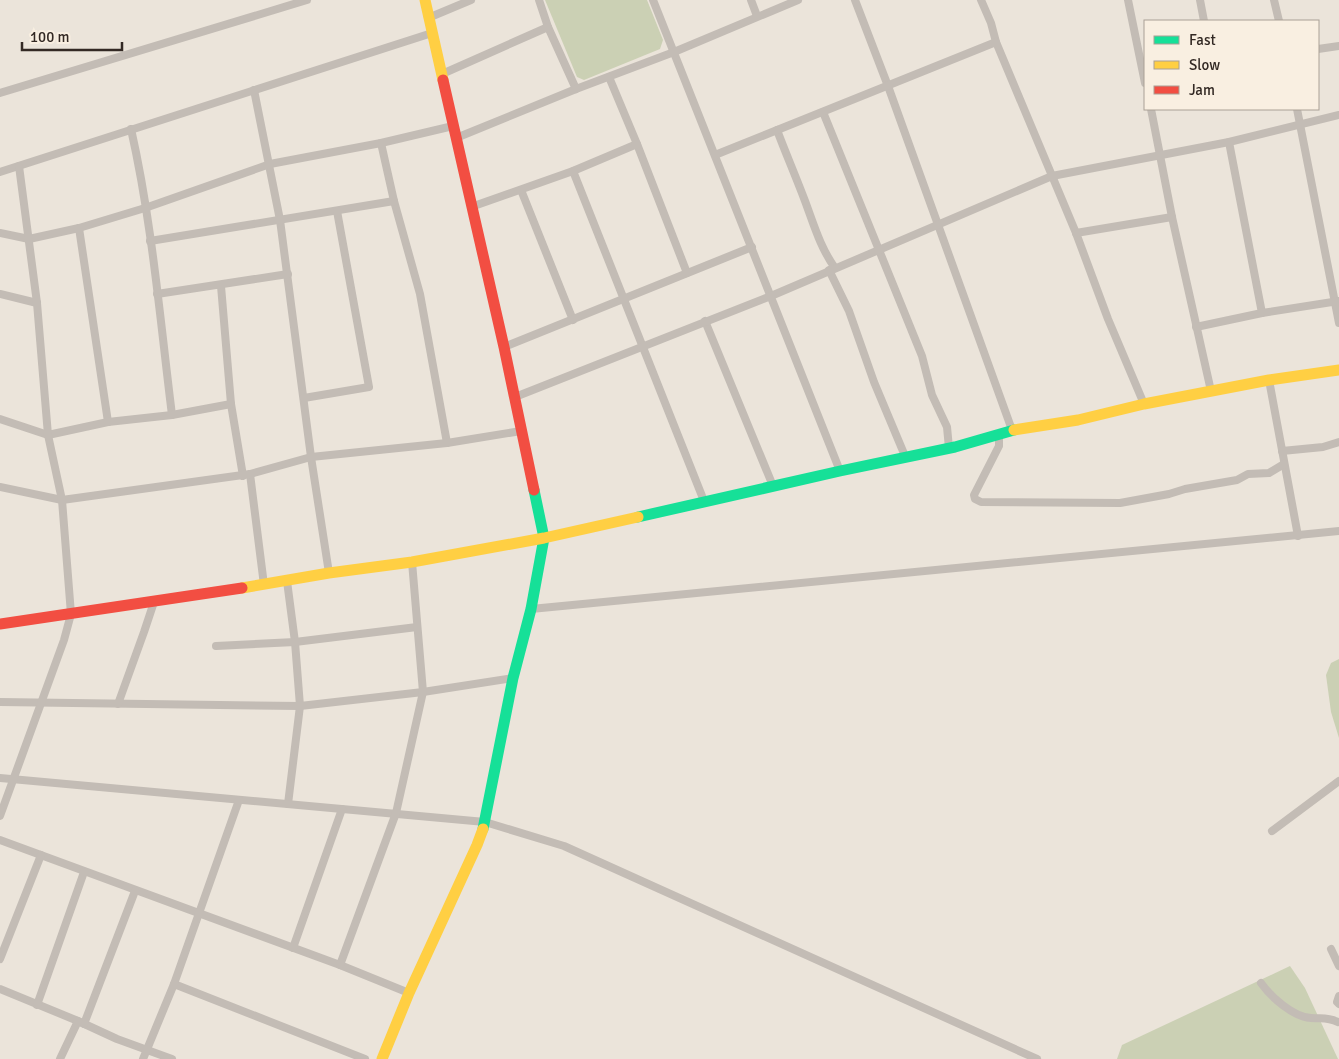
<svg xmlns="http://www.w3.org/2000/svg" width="1339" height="1059" viewBox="0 0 1339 1059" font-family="Signika,sans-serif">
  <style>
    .green { fill: #cbd0b4 }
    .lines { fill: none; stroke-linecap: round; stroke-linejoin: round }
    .street { stroke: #c3bcb5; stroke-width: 8 }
    .fast { stroke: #16e098; stroke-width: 11 }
    .slow { stroke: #ffcf43; stroke-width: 11 }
    .jam { stroke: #f24e42; stroke-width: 11 }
  </style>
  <rect width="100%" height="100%" fill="#ebe4da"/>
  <g class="green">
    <path d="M545,0H647L663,40L660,49L584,80L577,77Z"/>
    <path d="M1339,659V738L1331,712L1326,675L1331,663Z"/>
    <path d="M1290,966L1305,988L1338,1059H1117L1122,1045Z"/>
  </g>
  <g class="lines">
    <g class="street">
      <path d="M539,0L548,27L576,89"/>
      <path d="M653,0L840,471"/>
      <path d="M751,0L757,16"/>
      <path d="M855,0L888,86L1012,430"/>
      <path d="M981,0L991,23L996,42L1076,233L1108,319L1144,404"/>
      <path d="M1128,0L1145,83"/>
      <path d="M1200,0L1204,21"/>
      <path d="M1274,0L1279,21"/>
      <path d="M428,18L471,0"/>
      <path d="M1318,49L1339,46"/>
      <path d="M442,74L548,27"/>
      <path d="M609,77L637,144L687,273"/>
      <path d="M254,90L280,220L311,457L329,573"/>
      <path d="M0,93L307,0"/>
      <path d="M1151,109L1172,217L1211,391"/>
      <path d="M1297,109L1339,323"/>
      <path d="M823,112L922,356L932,395L947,427L949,448"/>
      <path d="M131,129C152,222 160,319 172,415"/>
      <path d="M777,130C786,154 796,177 805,201C814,225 820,247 835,268"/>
      <path d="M456,138L576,89L674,52L798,0"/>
      <path d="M1229,142L1262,313"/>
      <path d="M381,143L394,201L420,294L447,443"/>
      <path d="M715,155L996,42"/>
      <path d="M573,171L704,501"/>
      <path d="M0,172L432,33"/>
      <path d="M521,190L573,320"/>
      <path d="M471,207L573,171L637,144"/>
      <path d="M79,228L108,422"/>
      <path d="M0,233L29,239L79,228L145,208L270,164L381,143L453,126"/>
      <path d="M1076,233L1172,217"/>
      <path d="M150,241L394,201"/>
      <path d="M829,270L849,311L874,382L905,456"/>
      <path d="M221,286L231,404L243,476"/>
      <path d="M0,294L37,303"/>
      <path d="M157,294L288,274"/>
      <path d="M705,321L773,486"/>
      <path d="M1196,327L1262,313L1339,301"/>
      <path d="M504,347L752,247"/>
      <path d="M1269,380L1298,536"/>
      <path d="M515,397L771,296L1052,176L1229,142L1339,115"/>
      <path d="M304,398L369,387L337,211"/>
      <path d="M0,419L48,435L108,422L172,415L231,404"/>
      <path d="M999,435V446L974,495L975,499L981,502L1120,503L1169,494L1185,489L1237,480L1248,474L1269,473L1284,464"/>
      <path d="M1282,451L1323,447L1339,442"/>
      <path d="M250,474L264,585"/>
      <path d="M0,487L62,500L250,474L311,457L447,443L521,431"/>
      <path d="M287,581L295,642L300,706L288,804"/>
      <path d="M531,609L1339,531"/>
      <path d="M216,646L295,642L417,627"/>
      <path d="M0,702L300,706L423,692L513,678"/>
      <path d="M118,704L144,632L154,602"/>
      <path d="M0,778L485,822L564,846L1037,1059"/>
      <path d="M0,816L64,640L71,614L62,500L48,435L37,303L19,166"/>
      <path d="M1272,831L1339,781"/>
      <path d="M0,840L340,965L409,993"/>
      <path d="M293,948L342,809"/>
      <path d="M1331,949L1339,966"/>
      <path d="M0,959L41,855"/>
      <path d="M340,965L396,813L423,692L412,562"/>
      <path d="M1261,983C1271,997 1293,1017 1311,1018C1323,1019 1327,1017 1338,1022"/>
      <path d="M174,984L365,1059"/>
      <path d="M0,989L78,1021L117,1039L172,1059"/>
      <path d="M1339,996L1337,1002L1339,1004"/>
      <path d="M37,1005L84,872"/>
      <path d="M84,1024L135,891"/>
      <path d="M60,1059L78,1021"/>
      <path d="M143,1059L174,984L239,800"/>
    </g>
    <g class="fast">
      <path d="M638,517L840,471L955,447L1014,430"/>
      <path d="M483,829L513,678L531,609L544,538L534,490"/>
    </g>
    <g class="slow">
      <path d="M425,0L443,80"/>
      <path d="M1014,430L1078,420L1144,404L1269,380L1339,370"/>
      <path d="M242,588L329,573L412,562L544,538L638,517"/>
      <path d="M382,1059L409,993L477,845L483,829"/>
    </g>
    <g class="jam">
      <path d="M443,80L504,347L534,490"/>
      <path d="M0,624L242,588"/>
    </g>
  </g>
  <rect x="1144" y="20" width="175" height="90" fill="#f9efe1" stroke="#aaa095"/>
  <rect x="1154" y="36" width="25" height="8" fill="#16e098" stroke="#aaa095"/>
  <text x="1189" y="45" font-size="15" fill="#332924">Fast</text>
  <rect x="1154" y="61" width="25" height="8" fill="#ffcf43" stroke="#aaa095"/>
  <text x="1189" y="70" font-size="15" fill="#332924">Slow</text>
  <rect x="1154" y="86" width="25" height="8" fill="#f24e42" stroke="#aaa095"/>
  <text x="1189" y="95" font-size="15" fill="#332924">Jam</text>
  <path d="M22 42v8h100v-8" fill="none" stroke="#332924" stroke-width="2.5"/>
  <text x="30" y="42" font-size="15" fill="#332924" stroke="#f9efe1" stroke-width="4" paint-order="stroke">100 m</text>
</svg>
